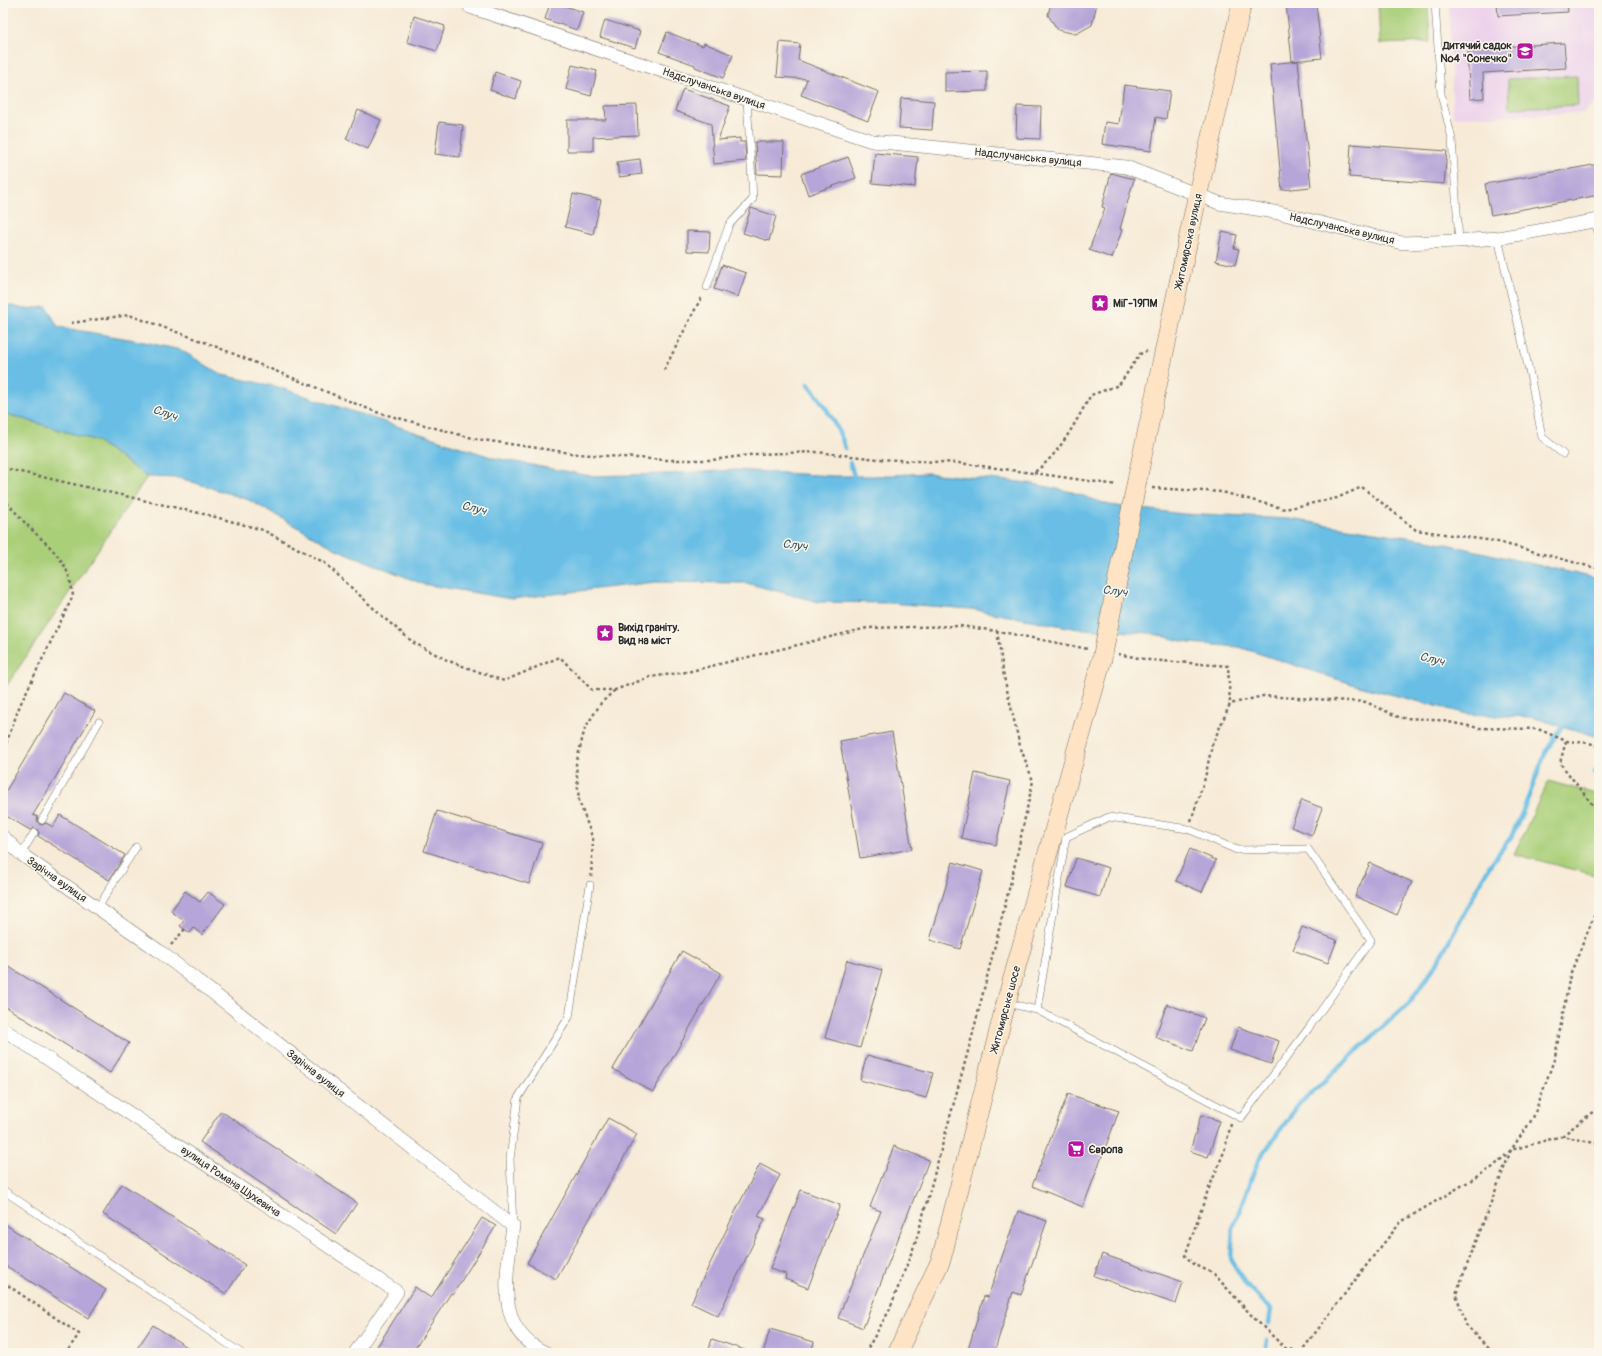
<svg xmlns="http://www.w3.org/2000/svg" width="1602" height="1356" viewBox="0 0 1602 1356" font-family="Pangolin,sans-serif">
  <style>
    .built { fill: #ecd1eb }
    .green { fill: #aacf79; stroke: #6a7d52 }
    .water { fill: #68bee5; stroke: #4a7488 }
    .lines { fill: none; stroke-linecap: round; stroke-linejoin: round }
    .stream { stroke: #68bee5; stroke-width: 4.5 }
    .building { fill: #b5a5d8 }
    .service-casing { stroke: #726e67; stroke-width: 8 }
    .minor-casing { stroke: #726e67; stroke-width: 14 }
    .secondary-casing { stroke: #726e67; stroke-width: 20 }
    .path { stroke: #726e67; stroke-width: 2.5; stroke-dasharray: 3 3; stroke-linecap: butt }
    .service { stroke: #fff; stroke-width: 7 }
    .minor { stroke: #fff; stroke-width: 13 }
    .secondary { stroke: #fee4c5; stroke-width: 19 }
    .secondary-bridge-casing { stroke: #726e67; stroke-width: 20; stroke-linecap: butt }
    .secondary-bridge { stroke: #fee4c5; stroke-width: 19 }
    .labels { text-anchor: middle; stroke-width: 3; stroke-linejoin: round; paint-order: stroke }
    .poi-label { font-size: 11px; font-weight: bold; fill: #2b2b2b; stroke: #fbf7ec; text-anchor: start }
    .street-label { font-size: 11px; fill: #2b2b2b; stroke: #fbf7ec }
    .water-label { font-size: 12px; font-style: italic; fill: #3d5763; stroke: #fbf7ec }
  </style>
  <rect width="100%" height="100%" fill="#fbf7ec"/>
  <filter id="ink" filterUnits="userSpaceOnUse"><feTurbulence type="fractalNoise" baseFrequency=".025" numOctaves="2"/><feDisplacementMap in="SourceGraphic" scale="8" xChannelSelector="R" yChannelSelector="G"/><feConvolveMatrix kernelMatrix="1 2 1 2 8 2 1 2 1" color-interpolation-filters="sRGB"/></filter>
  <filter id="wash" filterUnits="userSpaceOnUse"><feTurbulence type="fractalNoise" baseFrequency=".012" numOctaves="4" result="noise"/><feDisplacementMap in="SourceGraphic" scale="16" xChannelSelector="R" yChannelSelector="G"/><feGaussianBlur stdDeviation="0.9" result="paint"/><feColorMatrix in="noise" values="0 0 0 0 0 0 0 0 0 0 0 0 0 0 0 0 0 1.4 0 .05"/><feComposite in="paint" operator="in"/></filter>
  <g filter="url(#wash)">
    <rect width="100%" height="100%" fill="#f7ebd7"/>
    <path class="built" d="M1449,3H1599V98L1583,113L1453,117Z"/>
    <g class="green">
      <path d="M1378,3H1428L1430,42L1380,44Z"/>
      <path d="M1577,76L1578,105L1509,108L1508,79Z"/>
      <path d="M3,413L97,441L147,477L3,691Z"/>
      <path d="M1548,781L1599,795V876L1514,854Z"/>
    </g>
    <path class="water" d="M3,304L24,309L47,307L58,327L135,340L181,350L222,375L278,387L494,458L591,476L666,474L735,470L833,476H874L927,473L1029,483L1072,492L1109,505L1183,514L1289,519L1433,541L1599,579V737L1531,717L1467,714L1355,685L1239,647L1190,643L1150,633L1079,629L971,609L889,603L819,602L746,583L655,582L512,599L423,584L336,549L249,500L180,478L147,477L97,441L3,413Z"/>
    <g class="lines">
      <g class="stream">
        <path d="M808,384C824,404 838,424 845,448"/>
        <path d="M850,463L856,482"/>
        <path d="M1595,772H1599"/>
        <path d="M1269,1323L1271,1309L1246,1285L1231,1259L1233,1228L1258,1161L1299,1104L1410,1002L1437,963L1490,865L1511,837L1523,811L1546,751L1565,721"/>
        <path d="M1265,1353L1267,1340"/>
      </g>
    </g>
    <g id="blocks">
      <g class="building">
        <path d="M550,3H556L583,12L577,30L545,19Z"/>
        <path d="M1051,3H1097L1092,25L1076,34L1058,30L1048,15Z"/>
        <path d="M1286,3H1316L1322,58L1292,61Z"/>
        <path d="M1497,3H1567L1568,12L1498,16Z"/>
        <path d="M414,16L445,26L437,51L407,42Z"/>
        <path d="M605,20L640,31L635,48L600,37Z"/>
        <path d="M667,32L703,46L704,43L733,55L723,78L695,67V65L659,52Z"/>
        <path d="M780,42L800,44L798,60L879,92L868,121L801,95L807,79L777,77Z"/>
        <path d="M1564,43L1566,68L1483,73L1484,98L1470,99L1467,53L1500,50V47Z"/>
        <path d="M1298,61L1311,187L1282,190L1270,64Z"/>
        <path d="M572,65L597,71L591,96L566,89Z"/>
        <path d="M987,71V91L945,92V72Z"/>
        <path d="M495,72L521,81L516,99L490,90Z"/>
        <path d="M1124,85L1170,91L1166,119L1156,117L1151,151L1102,144L1105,122L1119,124Z"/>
        <path d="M683,89L730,106L718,140L740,138V142H745L746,161L714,164L711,124L675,111Z"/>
        <path d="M901,98L934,101L932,130L899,128Z"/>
        <path d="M637,105L638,135L593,137V151H567V120H606L605,106Z"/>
        <path d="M1017,106L1041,107L1040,139L1016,138Z"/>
        <path d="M358,110L381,120L368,149L346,139Z"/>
        <path d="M439,122L463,125L460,157L435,154Z"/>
        <path d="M755,142H784L783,175L757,174Z"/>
        <path d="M1351,144L1447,151L1444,184L1349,177Z"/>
        <path d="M875,153L918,157L915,187L872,183Z"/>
        <path d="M848,157L856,178L808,195L801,174Z"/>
        <path d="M640,159L642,174L619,177L617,162Z"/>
        <path d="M1599,164V195L1491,215L1485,184Z"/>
        <path d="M1111,173L1134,179L1120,229L1122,230L1112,258L1089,250L1105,208L1102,207Z"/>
        <path d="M573,194L601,200L593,234L565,227Z"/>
        <path d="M751,208L776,216L769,241L743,233Z"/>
        <path d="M687,231L710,232L709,252L687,251Z"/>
        <path d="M1222,232L1237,235L1234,248L1239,249L1235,265L1216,261Z"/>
        <path d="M722,265L746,273L738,297L714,289Z"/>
        <path d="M64,693L95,711L33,815L38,817L37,820L39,824L42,825L46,823L53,827L60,815L125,855L109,880L38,836L39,833L37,829L34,828L30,830L3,814V796Z"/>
        <path d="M892,732L912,849L860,858L840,741Z"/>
        <path d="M975,773L1010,781L996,845L961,838Z"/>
        <path d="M1302,800L1322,808L1312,835L1291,827Z"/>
        <path d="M437,811L542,843L529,884L424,851Z"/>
        <path d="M1190,849L1216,860L1202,892L1176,881Z"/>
        <path d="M1076,858L1109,868L1100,897L1067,887Z"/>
        <path d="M953,862L983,871L960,949L930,940Z"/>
        <path d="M1370,863L1412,882L1397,915L1355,896Z"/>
        <path d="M185,891L200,902L208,892L225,904L202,935L194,928L190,933L180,926L184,921L171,911Z"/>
        <path d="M1302,927L1337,940L1328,963L1293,950Z"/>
        <path d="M682,951L721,973L653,1092L613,1069Z"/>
        <path d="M847,960L882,970L860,1048L825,1038Z"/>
        <path d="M3,963L129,1043L110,1073L3,1005Z"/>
        <path d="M1167,1004L1205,1018L1193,1051L1155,1037Z"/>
        <path d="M1238,1027L1279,1041L1271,1064L1230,1050Z"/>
        <path d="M867,1055L933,1073L926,1098L860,1080Z"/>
        <path d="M1068,1094L1119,1111L1083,1207L1032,1186Z"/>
        <path d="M221,1111L357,1203L336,1234L200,1142Z"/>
        <path d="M1201,1115L1220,1121L1208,1157L1190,1151Z"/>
        <path d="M608,1118L637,1134L556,1279L527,1263Z"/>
        <path d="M894,1146L929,1160L863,1328L838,1318L881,1211L870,1207Z"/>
        <path d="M760,1164L780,1175L758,1216L765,1219L718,1316L691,1303L738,1206Z"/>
        <path d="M122,1184L245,1265L226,1294L103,1214Z"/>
        <path d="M801,1190L840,1205L808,1288L785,1279L786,1274L770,1269Z"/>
        <path d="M1018,1211L1047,1221L1021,1295L1013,1292L994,1353H967L984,1296L988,1297Z"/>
        <path d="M482,1218L496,1226L453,1294L451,1293L412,1353H373L415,1287L431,1298Z"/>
        <path d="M3,1223L106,1290L88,1318L3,1264Z"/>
        <path d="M1102,1254L1183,1282L1176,1304L1094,1276Z"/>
        <path d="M153,1325L196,1353H134Z"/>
        <path d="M770,1329L814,1342L811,1353H763Z"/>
        <path d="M712,1339L748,1351L747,1353H708Z"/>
      </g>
    </g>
  </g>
  <g filter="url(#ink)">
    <use href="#blocks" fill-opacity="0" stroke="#726e67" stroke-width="1"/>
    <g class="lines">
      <g class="service-casing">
        <g id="service">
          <path d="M1435,3L1441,94L1452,139L1459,241"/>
          <path d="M1594,221L1599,234"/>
          <path d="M1498,238L1531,379L1542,437L1563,454"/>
          <path d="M707,287L729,225L753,199L747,99"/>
          <path d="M42,820L99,722"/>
          <path d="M21,854L34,833"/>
          <path d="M98,908L113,883L136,847"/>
          <path d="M1007,1003L1037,1010L1241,1118L1308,1029L1371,940L1308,849L1237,850L1188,829L1109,817L1066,837L1037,1010"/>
          <path d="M3,1190L241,1353"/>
          <path d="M513,1226L510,1159L518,1098L569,1017L590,885"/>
        </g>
      </g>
      <g class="minor-casing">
        <g id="minor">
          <path d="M471,3L470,7L872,141L1126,167L1219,203L1280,213L1402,243L1459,241L1498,238L1599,220"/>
          <path d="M3,837L21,854L159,951L513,1226C507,1272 493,1330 546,1353"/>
          <path d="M3,1029L397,1292L355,1353"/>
        </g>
      </g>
      <g class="secondary-casing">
        <g id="secondary">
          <path d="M1137,480L1198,193L1242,3"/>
          <path d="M897,1353L941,1260L1006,1003L1102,659"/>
        </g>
      </g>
      <g class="path">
        <path d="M71,323L129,315L202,341L376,412L476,439L578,454L666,460H712L757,454L816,452L878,459L959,463L1033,473C1060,455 1075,422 1091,395L1119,385L1140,354L1147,351"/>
        <path d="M664,370L702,296"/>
        <path d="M3,468L208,515L263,530L325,563L384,618L414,643L449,661L504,681L560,657L592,690H615L650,677L687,672L867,628L960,626L997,631L1088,649"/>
        <path d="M1034,473L1117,485"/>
        <path d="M1152,488L1222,492L1285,509L1337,498L1362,487L1416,530L1494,541L1599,569"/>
        <path d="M3,498C12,508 21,519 30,528C54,551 69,561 73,596L20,705L3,752"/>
        <path d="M1118,654L1149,660L1228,666L1230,704"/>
        <path d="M1566,741L1589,743L1599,746"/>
        <path d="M1191,821L1205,778L1212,745L1230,704L1263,696L1366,702L1401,718L1433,719L1479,728L1538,729L1566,741L1560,763L1599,813"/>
        <path d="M591,877L593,839L579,801L576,764L585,728L601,703L615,690"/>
        <path d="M171,945L185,929"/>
        <path d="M1231,1124L1224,1152L1207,1193L1185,1256L1194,1264L1214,1274L1253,1317L1285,1348L1300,1352"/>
        <path d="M1562,1136L1599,1107"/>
        <path d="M3,1282L79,1334L66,1353"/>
        <path d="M865,1353L889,1311L916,1241L973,1033L1013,873L1033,781L1020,746L1004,677L997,631"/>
        <path d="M1300,1353L1375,1254L1401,1222L1493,1167L1511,1150L1562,1136L1599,1144"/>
        <path d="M1492,1353L1466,1325L1456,1294L1511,1150L1533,1118L1555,1057L1570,975L1599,904"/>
      </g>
      <use href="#service" class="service"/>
      <use href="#minor" class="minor"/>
      <use href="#secondary" class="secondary"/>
      <g class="secondary-bridge-casing">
        <path id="secondary-bridge" d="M1102,659L1137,480"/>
      </g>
      <use href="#secondary-bridge" class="secondary-bridge"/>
    </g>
  </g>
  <defs>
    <g id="school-square" transform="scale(0.9)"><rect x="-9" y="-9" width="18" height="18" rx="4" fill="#b5179e" stroke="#fbf7ec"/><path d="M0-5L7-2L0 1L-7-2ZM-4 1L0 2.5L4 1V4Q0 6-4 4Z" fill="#fff"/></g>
    <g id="sight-square" transform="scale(0.9)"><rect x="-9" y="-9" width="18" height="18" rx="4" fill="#b5179e" stroke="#fbf7ec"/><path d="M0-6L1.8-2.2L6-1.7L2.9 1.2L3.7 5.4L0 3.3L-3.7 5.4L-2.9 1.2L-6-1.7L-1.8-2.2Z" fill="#fff"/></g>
    <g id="supermarket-square" transform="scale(0.9)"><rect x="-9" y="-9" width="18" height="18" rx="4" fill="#b5179e" stroke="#fbf7ec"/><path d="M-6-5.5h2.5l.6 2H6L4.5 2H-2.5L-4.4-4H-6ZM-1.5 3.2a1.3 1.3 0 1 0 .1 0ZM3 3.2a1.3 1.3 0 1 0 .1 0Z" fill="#fff"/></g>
  </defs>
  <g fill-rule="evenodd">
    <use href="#school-square" x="1525" y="51"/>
    <use href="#sight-square" x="1100" y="303"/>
    <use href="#sight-square" x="605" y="633"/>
    <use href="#supermarket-square" x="1076" y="1149"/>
  </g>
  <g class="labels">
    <g class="poi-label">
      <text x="1512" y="49" text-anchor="end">Дитячий садок<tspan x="1512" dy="13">№4 "Сонечко"</tspan></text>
      <text x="1113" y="307">МіГ-19ПМ</text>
      <text x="618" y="631">Вихід граніту.<tspan x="618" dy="13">Вид на міст</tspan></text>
      <text x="1089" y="1153">Європа</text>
    </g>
    <g class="street-label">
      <text transform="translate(714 88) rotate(19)" y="4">Надслучанська вулиця</text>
      <text transform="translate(1028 157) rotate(6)" y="4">Надслучанська вулиця</text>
      <text transform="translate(1342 228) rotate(13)" y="4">Надслучанська вулиця</text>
      <text transform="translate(1188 241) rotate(-78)" y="4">Житомирська вулиця</text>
      <text transform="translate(57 879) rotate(35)" y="4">Зарічна вулиця</text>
      <text transform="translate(1005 1009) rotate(-75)" y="4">Житомирське шосе</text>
      <text transform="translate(316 1073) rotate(38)" y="4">Зарічна вулиця</text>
      <text transform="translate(231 1181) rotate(34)" y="4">вулиця Романа Шухевича</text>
    </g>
    <g class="water-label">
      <text transform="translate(165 413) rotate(20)" y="4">Случ</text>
      <text transform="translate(474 508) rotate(15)" y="4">Случ</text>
      <text transform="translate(795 545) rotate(8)" y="4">Случ</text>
      <text transform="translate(1115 591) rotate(8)" y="4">Случ</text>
      <text transform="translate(1432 659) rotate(14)" y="4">Случ</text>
    </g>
  </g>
  <rect width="1602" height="1356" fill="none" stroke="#fbf7ec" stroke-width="16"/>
</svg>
